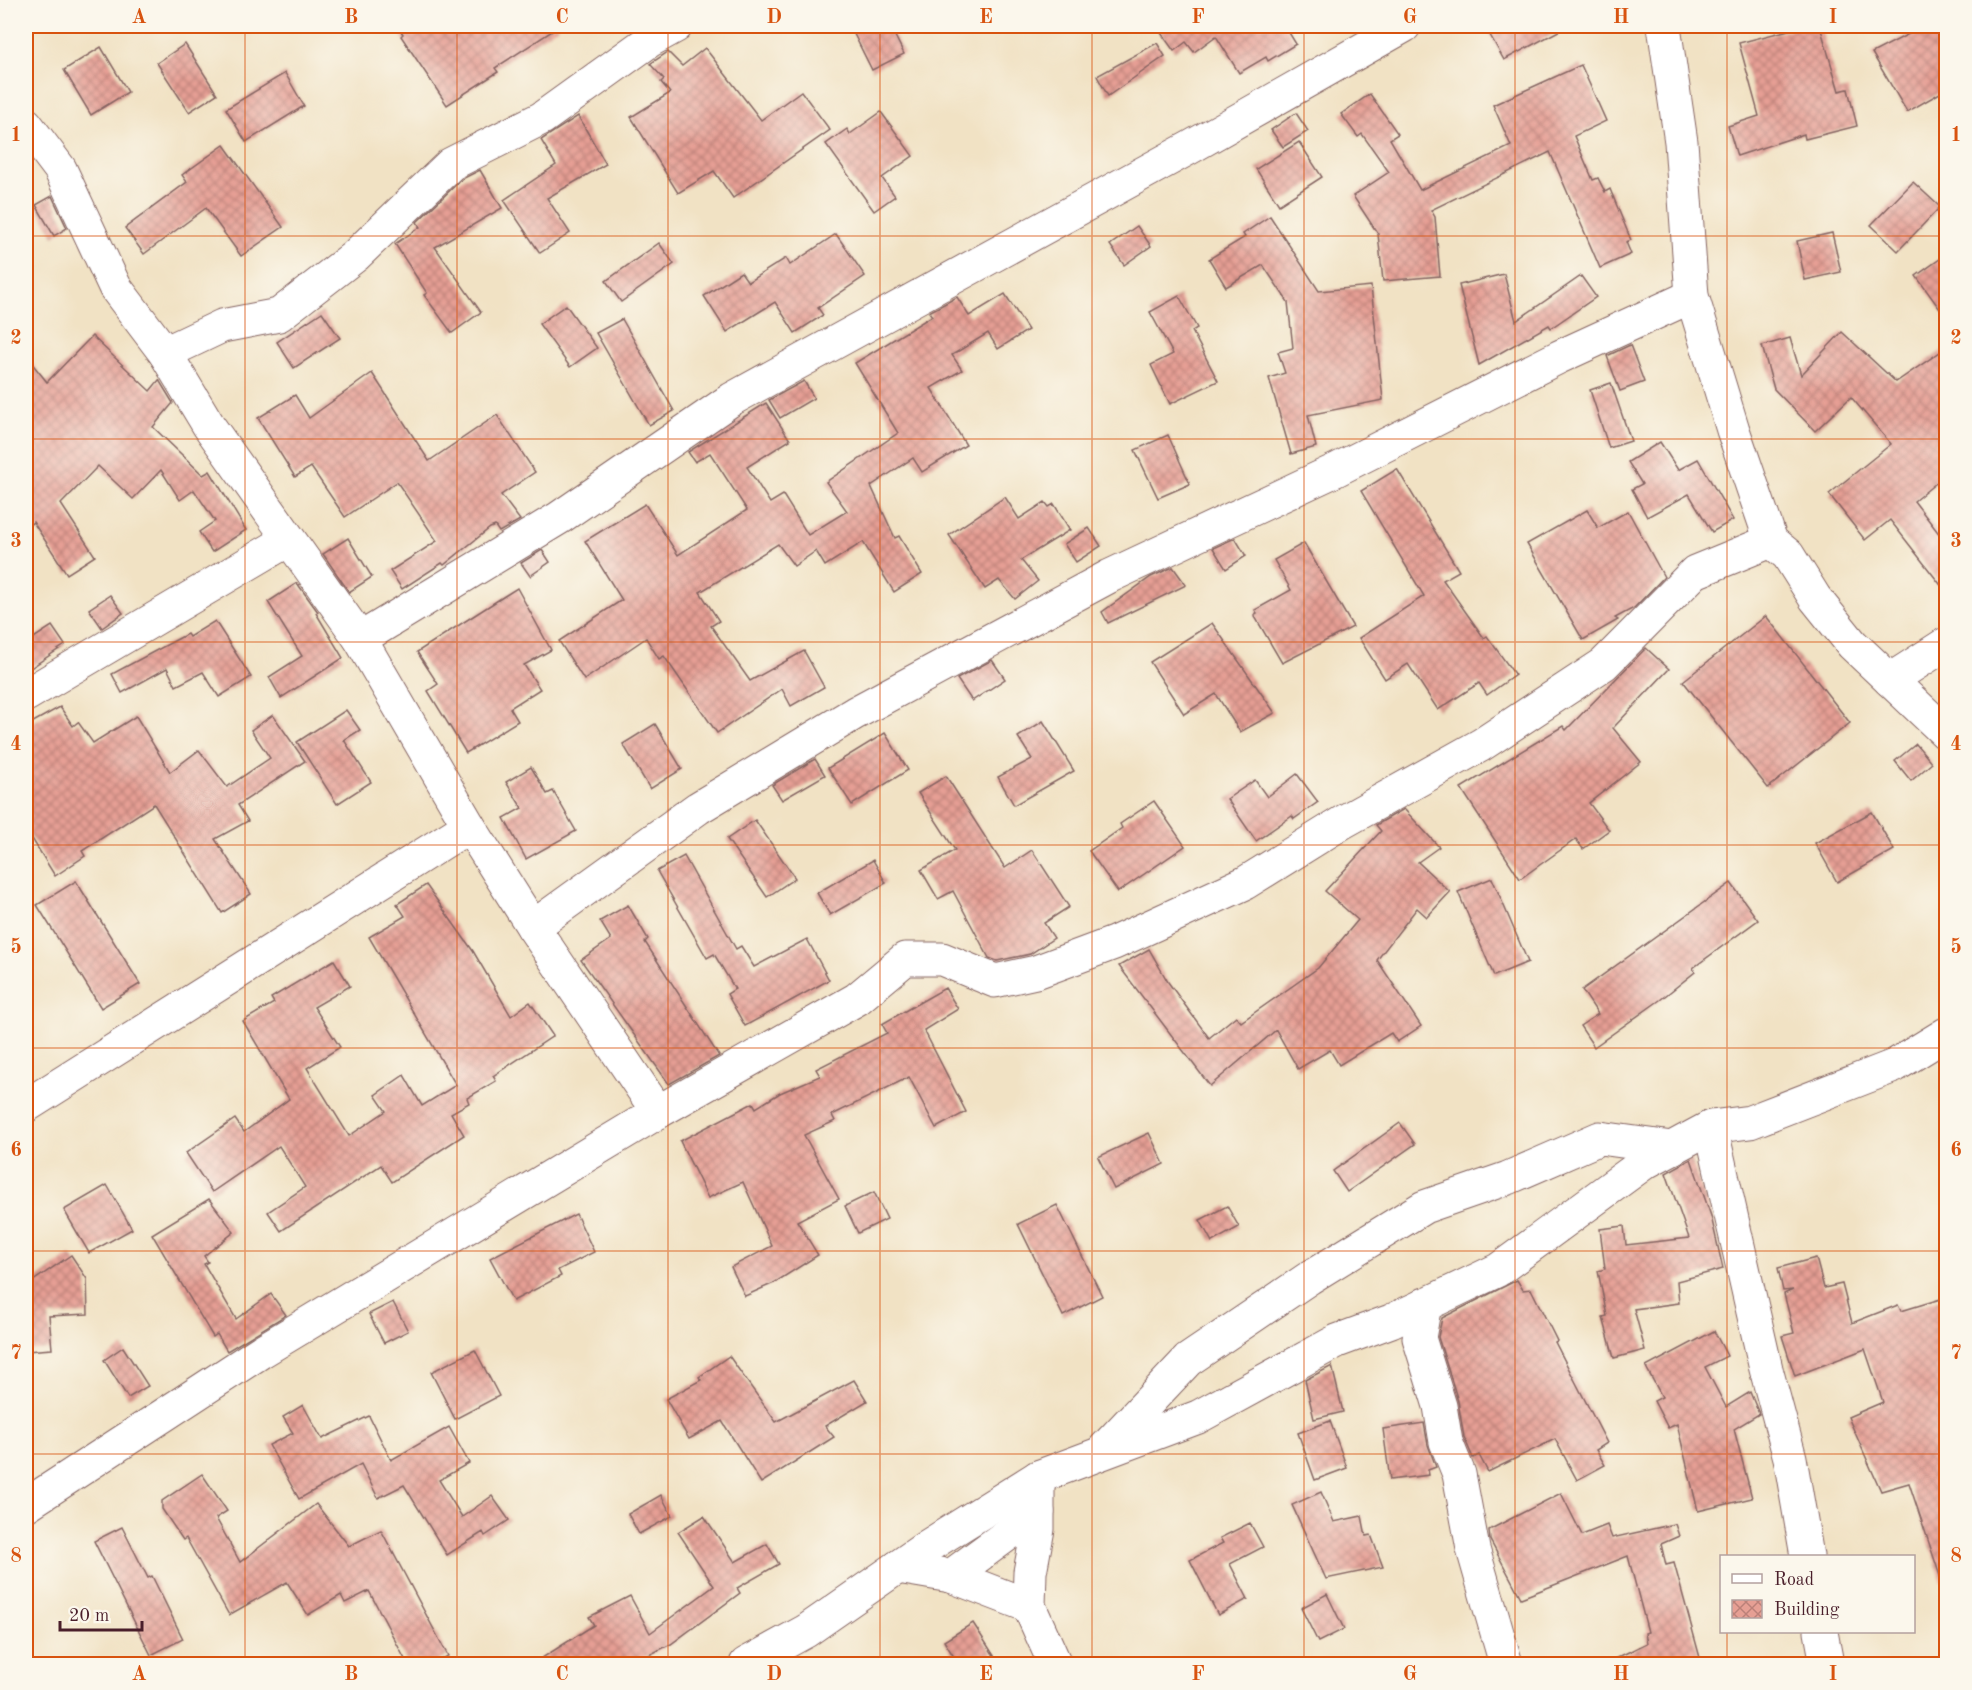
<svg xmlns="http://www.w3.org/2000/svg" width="1972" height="1690" viewBox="0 0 1972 1690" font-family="'Old Standard TT',serif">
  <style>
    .building { fill: url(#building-cross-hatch) }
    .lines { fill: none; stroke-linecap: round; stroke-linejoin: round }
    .minor-casing { stroke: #846361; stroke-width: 35 }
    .minor { stroke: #fff; stroke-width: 33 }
    .grid { fill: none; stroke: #d8530f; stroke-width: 1.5; stroke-opacity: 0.55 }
    .neatline { fill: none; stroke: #d8530f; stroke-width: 2 }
    .grid-label { font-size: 20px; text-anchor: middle; font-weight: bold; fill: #d8530f }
  </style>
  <defs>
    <pattern id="building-cross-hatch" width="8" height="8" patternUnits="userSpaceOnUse" patternTransform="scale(1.5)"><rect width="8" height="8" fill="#e69f94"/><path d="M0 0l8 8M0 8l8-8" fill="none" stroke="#bc8179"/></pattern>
  </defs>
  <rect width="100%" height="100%" fill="#fbf7ec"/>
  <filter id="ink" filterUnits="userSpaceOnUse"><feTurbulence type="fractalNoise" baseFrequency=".0167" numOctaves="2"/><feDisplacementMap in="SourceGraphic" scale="12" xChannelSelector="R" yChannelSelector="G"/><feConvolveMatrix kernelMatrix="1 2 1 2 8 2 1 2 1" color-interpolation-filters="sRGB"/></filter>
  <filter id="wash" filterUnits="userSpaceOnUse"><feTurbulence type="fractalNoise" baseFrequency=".008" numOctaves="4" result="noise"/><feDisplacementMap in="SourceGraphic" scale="24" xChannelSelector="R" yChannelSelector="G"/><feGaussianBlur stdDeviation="1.35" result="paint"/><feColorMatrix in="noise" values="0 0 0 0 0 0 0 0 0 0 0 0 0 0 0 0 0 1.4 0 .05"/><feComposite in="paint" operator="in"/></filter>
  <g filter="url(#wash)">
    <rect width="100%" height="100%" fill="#f1e2c4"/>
    <g id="blocks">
      <g class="building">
        <path d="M397,26H560L495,68L498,72L447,105L401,36L403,34Z"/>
        <path d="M850,26H890L904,54L872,70Z"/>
        <path d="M1156,26H1285L1296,44L1268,61L1266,57L1239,73L1216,36L1194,52L1186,42L1174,51Z"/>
        <path d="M1485,26H1568L1504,60Z"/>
        <path d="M1804,26H1820L1839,91L1848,89L1857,126L1805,139L1804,134L1737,156L1728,126L1759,116L1739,43Z"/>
        <path d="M1924,26H1947V89L1907,112L1872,53Z"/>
        <path d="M1157,43L1165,56L1108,96L1097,76Z"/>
        <path d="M185,44L217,94L189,112L157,63Z"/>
        <path d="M101,47L128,92L91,115L64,70Z"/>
        <path d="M705,48L761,120L801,91L830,130L733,198L714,171L678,193L631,117L670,93L661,82L664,79L650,64L668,52L682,66Z"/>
        <path d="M1581,65L1606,121L1574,136L1593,180L1598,178L1605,192L1610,189L1631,240L1626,242L1631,254L1600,268L1550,152L1431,210L1435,217L1440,276L1383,281L1378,234L1353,196L1389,172L1362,134L1358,137L1341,114L1370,94L1398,134L1390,139L1420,190L1511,146L1493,105Z"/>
        <path d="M285,73L304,106L246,142L226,109Z"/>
        <path d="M881,112L913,156L882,178L895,196L874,211L826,144L847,129L850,134Z"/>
        <path d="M1296,113L1308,131L1283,147L1271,130Z"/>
        <path d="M578,116L606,164L547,198L570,233L540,253L504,200L556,165L541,140Z"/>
        <path d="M1299,142L1322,177L1279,205L1256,169Z"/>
        <path d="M224,145L283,227L241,256L206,208L144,254L125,228L187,182L182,175Z"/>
        <path d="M480,170L502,208L435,247L481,312L452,333L424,295L427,293L395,244L420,227L417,222L462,179Z"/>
        <path d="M1913,182L1940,207L1898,251L1871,225Z"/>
        <path d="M52,196L67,228L54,236L36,205Z"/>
        <path d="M1270,216L1319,291L1371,286L1383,400L1308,415L1316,447L1291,454L1269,378L1285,373L1278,352L1293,348L1288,302L1263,265L1226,287L1209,259L1245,237L1243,234Z"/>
        <path d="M1137,226L1151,246L1124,265L1110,245Z"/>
        <path d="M1832,233L1841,272L1805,280L1797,241Z"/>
        <path d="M836,234L865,276L818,308L823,315L795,333L775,302L727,332L704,296L741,272L748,282L786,258L790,265Z"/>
        <path d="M659,243L674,264L621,302L606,281Z"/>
        <path d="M1947,254V319L1916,276Z"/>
        <path d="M1504,274L1516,321L1581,276L1596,297L1551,328L1549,325L1479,365L1459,285Z"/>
        <path d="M1005,294L1028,330L998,349L988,333L952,355L962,370L931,388L966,445L922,472L913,458L871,486L895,538L899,536L922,574L894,592L863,542L825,566L816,551L794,566L778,544L700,592L719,621L711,626L750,681L804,651L824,687L791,706L782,689L717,733L664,656L659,659L646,638L584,680L559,641L622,600L585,541L645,504L678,555L747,510L710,453L695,462L688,452L766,403L790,440L747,467L770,503L783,495L808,535L847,511L826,482L898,433L855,363L932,316L929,312L957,297L969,316Z"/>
        <path d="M1179,296L1197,328L1192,331L1218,381L1170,404L1151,365L1173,354L1150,312Z"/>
        <path d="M566,305L597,348L570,367L539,324Z"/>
        <path d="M322,312L340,338L294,368L277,342Z"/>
        <path d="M622,319L674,411L649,425L596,333Z"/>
        <path d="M1842,332L1896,382L1946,348L1947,474L1914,501L1947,544V593L1890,520L1865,540L1829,494L1891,444L1851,397L1815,431L1774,389L1762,346L1790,338L1801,375Z"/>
        <path d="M92,336L150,391L159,380L173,403L153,427L203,475L210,471L246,530L212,552L199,532L215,521L194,490L180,500L161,470L133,499L98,466L61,504L95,556L67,574L33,522L26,528V356L47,382Z"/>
        <path d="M1630,345L1644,382L1620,391L1607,356Z"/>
        <path d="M372,373L429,461L497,415L535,472L501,495L520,520L499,532L495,526L490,528L444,565L442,563L402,589L390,571L437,541L397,482L345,517L311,467L295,477L258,418L295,395L309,418Z"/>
        <path d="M804,381L814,398L780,418L769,400Z"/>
        <path d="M1611,383L1631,441L1609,448L1590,390Z"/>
        <path d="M1168,435L1190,484L1158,498L1135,450Z"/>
        <path d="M1660,442L1678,470L1698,459L1733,520L1712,532L1689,494L1647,517L1632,489L1642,484L1628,462Z"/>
        <path d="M1397,469L1459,571L1443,580L1484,638L1487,636L1515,675L1487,695L1479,683L1438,710L1408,664L1385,679L1359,638L1424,596L1361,491Z"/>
        <path d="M1005,497L1019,519L1045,502L1049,507L1054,504L1070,530L1021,560L1038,581L1015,599L999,580L985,589L949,535Z"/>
        <path d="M1587,510L1598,528L1628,511L1664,577L1634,608L1615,618L1618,620L1583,640L1527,544Z"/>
        <path d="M1089,528L1101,546L1076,562L1064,544Z"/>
        <path d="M348,538L372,577L349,592L323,554Z"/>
        <path d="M1235,538L1246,556L1226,569L1213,548Z"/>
        <path d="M1304,543L1353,627L1282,663L1254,615L1257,613L1255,610L1291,590L1274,560Z"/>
        <path d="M542,550L550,562L530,576L521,563Z"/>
        <path d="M1173,567L1186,585L1108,623L1102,612L1151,577Z"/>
        <path d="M297,583L318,612L316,613L343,658L281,698L269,677L302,656L268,602Z"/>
        <path d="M517,588L551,650L524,665L540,689L510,708L518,721L466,753L428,691L438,684L417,652Z"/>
        <path d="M110,595L123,613L102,628L89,609Z"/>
        <path d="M1766,616L1850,723L1768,788L1683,681Z"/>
        <path d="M215,621L251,677L219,697L203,672L176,686L167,668L122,693L112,674L187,634L189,637Z"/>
        <path d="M1212,623L1275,713L1240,732L1216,694L1184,714L1150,662Z"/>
        <path d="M52,626L65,645L26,671V643Z"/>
        <path d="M1646,648L1669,669L1613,728L1641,762L1589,803L1609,830L1583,849L1576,839L1520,879L1461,788L1563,726L1566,730Z"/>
        <path d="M992,660L1005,679L972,701L957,679Z"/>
        <path d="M60,707L73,726L78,722L93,743L136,716L170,772L199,750L227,787L270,758L251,730L273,715L305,761L238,805L248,821L215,839L251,894L222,913L154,804L82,851L85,856L55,876L26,829V726Z"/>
        <path d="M346,710L360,730L344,740L371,782L337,804L297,742Z"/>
        <path d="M1043,721L1074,771L1014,805L998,777L1032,759L1018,737Z"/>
        <path d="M655,724L682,769L650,789L623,744Z"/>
        <path d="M885,733L908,770L852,805L828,768Z"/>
        <path d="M1916,744L1932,763L1911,781L1895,761Z"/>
        <path d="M815,759L825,775L782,800L772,785Z"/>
        <path d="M531,767L547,794L553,791L576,831L526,859L504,818L522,808L506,782Z"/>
        <path d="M1297,774L1318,802L1294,819L1292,816L1256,841L1227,799L1255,780L1267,797Z"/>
        <path d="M946,776L1005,868L1032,850L1069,907L1044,923L1054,938L1030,954L997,961L989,958L953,891L938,899L921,870L955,850L918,793Z"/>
        <path d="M1154,801L1185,846L1118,892L1089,851L1122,828L1120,824Z"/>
        <path d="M1404,809L1439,847L1418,862L1450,892L1427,917L1417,908L1377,960L1421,1026L1397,1042L1391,1033L1339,1065L1330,1050L1298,1069L1276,1030L1210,1086L1119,966L1149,949L1168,982L1209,1038L1236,1016L1241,1022L1318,968L1358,920L1325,891L1381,831L1376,825Z"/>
        <path d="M1872,812L1894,850L1837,882L1815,843Z"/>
        <path d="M755,820L795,878L767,897L727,839Z"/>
        <path d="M684,856L736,949L741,946L754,967L807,939L829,980L745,1026L727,994L735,989L714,954L707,958L657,871Z"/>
        <path d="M873,860L886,883L830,915L817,893Z"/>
        <path d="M1492,878L1528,962L1494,976L1458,892Z"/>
        <path d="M76,881L140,984L101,1008L37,905Z"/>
        <path d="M1731,883L1758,920L1693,968L1695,972L1660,1000L1594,1047L1580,1026L1598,1014L1582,990Z"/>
        <path d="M426,885L473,951L511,1016L530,1002L553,1036L493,1076L496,1081L467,1098L469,1103L451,1113L464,1135L392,1182L381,1165L281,1231L268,1212L305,1187L279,1146L212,1192L186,1153L235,1119L244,1132L289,1099L243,1021L274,1003L271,998L334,960L350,986L314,1007L340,1047L307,1068L349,1136L386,1111L375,1095L404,1075L422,1106L456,1085L369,937L405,916L397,904Z"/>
        <path d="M628,905L648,939L645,942L719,1056L669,1084L581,960L611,939L600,921Z"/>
        <path d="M945,988L958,1009L924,1030L966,1112L936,1128L909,1077L832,1115L835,1121L804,1135L839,1199L797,1221L818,1255L774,1283L745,1296L731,1267L772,1246L743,1182L708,1198L680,1141L753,1103L756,1108L780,1093L820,1076L816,1069L887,1033L882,1024Z"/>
        <path d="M1400,1123L1415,1144L1347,1192L1333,1171Z"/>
        <path d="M1149,1133L1164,1164L1114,1189L1098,1157Z"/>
        <path d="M1691,1159L1711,1216L1723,1269L1677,1281L1679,1303L1634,1309L1645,1350L1614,1358L1603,1317L1607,1316L1598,1271L1605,1269L1600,1229L1624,1226L1626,1245L1689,1238L1666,1173Z"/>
        <path d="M107,1185L132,1229L89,1253L64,1210Z"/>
        <path d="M874,1192L887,1219L858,1233L845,1206Z"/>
        <path d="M209,1199L234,1232L204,1256L208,1262L204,1264L236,1319L271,1294L286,1315L227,1351L217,1334L213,1337L152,1234Z"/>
        <path d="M1057,1205L1102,1296L1063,1316L1018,1224Z"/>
        <path d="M1227,1206L1239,1227L1212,1242L1200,1220Z"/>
        <path d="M576,1214L594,1252L558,1270L561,1276L513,1301L490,1258Z"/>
        <path d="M71,1255L87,1279L88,1314L49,1316L52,1349L26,1351V1286Z"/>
        <path d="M1816,1258L1824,1288L1842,1284L1852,1323L1898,1305L1901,1311L1947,1297V1581L1942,1582L1909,1483L1881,1491L1848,1417L1883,1402L1865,1349L1795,1376L1782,1336L1794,1333L1784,1294L1793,1290L1783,1291L1778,1268Z"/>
        <path d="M1517,1280L1523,1290L1531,1289L1557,1341L1555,1342L1607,1443L1596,1450L1605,1465L1577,1480L1555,1439L1488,1472L1479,1455L1473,1458L1464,1437L1458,1401L1438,1337L1442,1318Z"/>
        <path d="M393,1302L408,1331L384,1343L369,1314Z"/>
        <path d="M1714,1331L1727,1356L1705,1367L1726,1407L1750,1392L1759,1414L1734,1429L1752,1498L1698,1511L1677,1424L1668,1428L1654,1401L1662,1397L1646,1367Z"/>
        <path d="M123,1347L148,1386L128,1398L104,1360Z"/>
        <path d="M475,1350L499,1396L455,1419L431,1372Z"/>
        <path d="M729,1356L776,1422L854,1380L867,1401L825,1426L834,1437L761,1483L722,1421L689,1439L666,1399L701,1380L699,1377Z"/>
        <path d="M1332,1366L1343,1412L1314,1419L1305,1380Z"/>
        <path d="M303,1405L322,1439L369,1416L391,1460L449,1427L469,1463L439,1480L462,1517L492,1496L509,1520L485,1536L483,1532L447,1555L404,1485L378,1498L361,1464L299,1499L269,1445L293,1433L283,1417Z"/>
        <path d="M1330,1421L1347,1468L1315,1480L1298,1433Z"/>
        <path d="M1424,1423L1428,1445L1436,1467L1428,1470L1429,1475L1390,1480L1383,1429Z"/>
        <path d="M202,1474L227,1511L216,1518L240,1562L316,1504L349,1546L381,1530L448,1656L431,1665H408L369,1591L345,1603L341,1595L308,1615L287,1582L229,1615L186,1538L183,1540L162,1509V1501Z"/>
        <path d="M1321,1492L1334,1522L1362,1516L1366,1536L1371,1535L1383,1567L1326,1579L1292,1505Z"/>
        <path d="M1561,1493L1582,1535L1607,1525L1612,1538L1675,1524L1679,1536L1661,1544L1666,1565L1674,1563L1702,1665H1602L1647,1643L1645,1633L1648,1632L1628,1556L1521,1598L1490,1540L1489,1530Z"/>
        <path d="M661,1495L672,1516L639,1534L628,1514Z"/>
        <path d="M704,1516L735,1562L767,1544L779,1564L737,1588L740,1593L671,1644L629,1665H531L594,1625L589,1617L630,1596L650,1633L714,1586L678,1532Z"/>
        <path d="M1250,1523L1263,1547L1230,1564L1248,1599L1218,1615L1190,1560L1223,1543L1220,1538Z"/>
        <path d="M122,1527L148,1578L152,1576L183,1639L151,1655L94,1541Z"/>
        <path d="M1327,1594L1344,1629L1318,1642L1301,1608Z"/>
        <path d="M973,1623L1000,1665H959L944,1641Z"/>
      </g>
    </g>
  </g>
  <g filter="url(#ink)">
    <use href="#blocks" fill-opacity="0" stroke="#846361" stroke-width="1.5"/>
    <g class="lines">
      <g class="minor-casing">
        <g id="minor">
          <path d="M1664,26L1681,142L1692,296L1733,430L1771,541L1788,555L1815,598L1852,644L1946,733"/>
          <path d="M26,124L60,169L115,287L165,353L209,426L360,639L469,826L533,927L658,1112"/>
          <path d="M165,353L222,326L279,315L355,256L451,164L542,118L649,41L676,26"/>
          <path d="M360,639L559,518L732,399L1191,147L1404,26"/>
          <path d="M1890,680L1946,644"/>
          <path d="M26,695L288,540"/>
          <path d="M533,927L698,808L855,713L1110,576L1336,470L1559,357L1692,296"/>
          <path d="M26,1106L469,826"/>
          <path d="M1711,1127L1766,1369L1790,1458L1807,1556"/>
          <path d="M1425,1304L1419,1338L1440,1406L1446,1442L1459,1474L1473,1549L1506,1664"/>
          <path d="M1105,1448L1188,1360L1309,1278L1424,1207L1508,1178L1600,1138L1672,1148"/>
          <path d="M1038,1477V1529L1030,1572L1029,1606L1055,1664"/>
          <path d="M26,1505L262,1351L658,1112L857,999L905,959H942L995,981L1036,972L1114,943L1245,883L1343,822L1481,745L1604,664L1695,572L1771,541"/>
          <path d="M898,1567L951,1576L1029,1606"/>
          <path d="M951,1576L1038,1512"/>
          <path d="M1821,1632L1827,1664"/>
          <path d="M746,1664L806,1631L928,1546L1038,1477L1198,1417L1337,1341L1391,1321L1498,1270L1644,1163L1711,1127L1750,1122L1894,1066L1946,1034"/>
        </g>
      </g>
      <use href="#minor" class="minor"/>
    </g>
  </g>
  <path class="grid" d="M245,26V1664M457,26V1664M668,26V1664M880,26V1664M1092,26V1664M1304,26V1664M1515,26V1664M1727,26V1556M26,236H1946M26,439H1946M26,642H1946M26,845H1946M26,1048H1946M26,1251H1946M26,1454H1946M1727,1632V1664"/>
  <rect width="1972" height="1690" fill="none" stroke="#fbf7ec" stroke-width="66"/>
  <rect x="1720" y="1555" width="195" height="78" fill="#fbf7ec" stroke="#b4a19f" stroke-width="1.5"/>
  <rect x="1732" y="1574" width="30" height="9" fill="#ffffff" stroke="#b4a19f" stroke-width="1.5"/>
  <text x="1774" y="1585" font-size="18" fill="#4a1f2b">Road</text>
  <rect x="1732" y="1600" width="30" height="18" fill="url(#building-cross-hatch)" stroke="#b4a19f" stroke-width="1.5"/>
  <text x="1774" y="1615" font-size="18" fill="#4a1f2b">Building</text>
  <path d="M60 1621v9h82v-9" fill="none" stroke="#4a1f2b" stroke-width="3"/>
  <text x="69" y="1621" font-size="18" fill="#4a1f2b" stroke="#fbf7ec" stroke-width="4.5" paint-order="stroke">20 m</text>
  <rect x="33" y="33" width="1906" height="1624" class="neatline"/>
  <g class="grid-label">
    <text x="139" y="23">A</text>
    <text x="351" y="23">B</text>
    <text x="562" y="23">C</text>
    <text x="774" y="23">D</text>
    <text x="986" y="23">E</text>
    <text x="1198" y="23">F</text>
    <text x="1410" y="23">G</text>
    <text x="1621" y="23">H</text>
    <text x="1833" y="23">I</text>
    <text x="16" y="141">1</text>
    <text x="1956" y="141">1</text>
    <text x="16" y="344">2</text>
    <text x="1956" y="344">2</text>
    <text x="16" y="547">3</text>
    <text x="1956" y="547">3</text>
    <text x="16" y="750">4</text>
    <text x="1956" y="750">4</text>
    <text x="16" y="953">5</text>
    <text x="1956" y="953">5</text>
    <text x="16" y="1156">6</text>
    <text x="1956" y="1156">6</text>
    <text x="16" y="1359">7</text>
    <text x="1956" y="1359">7</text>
    <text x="16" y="1562">8</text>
    <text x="1956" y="1562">8</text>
    <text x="139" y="1680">A</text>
    <text x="351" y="1680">B</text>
    <text x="562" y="1680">C</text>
    <text x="774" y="1680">D</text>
    <text x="986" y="1680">E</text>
    <text x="1198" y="1680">F</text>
    <text x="1410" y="1680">G</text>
    <text x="1621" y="1680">H</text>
    <text x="1833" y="1680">I</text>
  </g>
</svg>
